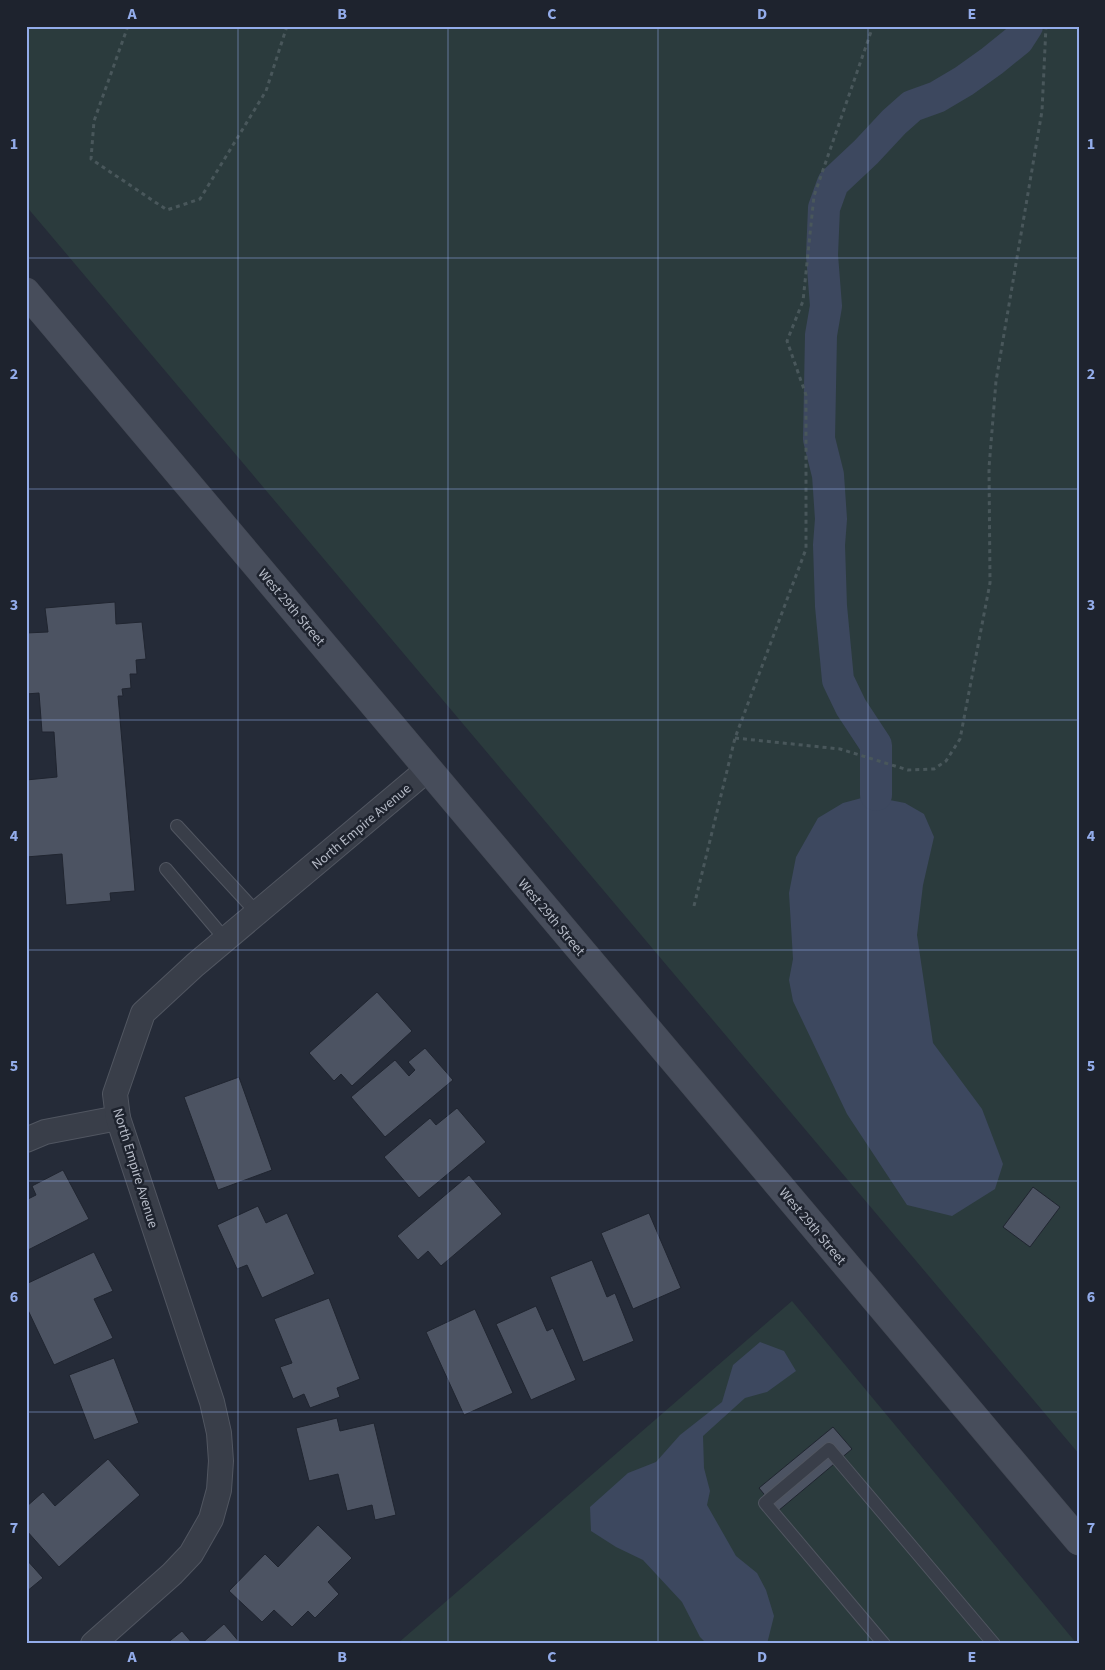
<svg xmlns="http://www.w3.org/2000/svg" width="1105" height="1670" viewBox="0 0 1105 1670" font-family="'Source Sans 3',sans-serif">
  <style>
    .green { fill: #2b3b3d }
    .water { fill: #3d485f }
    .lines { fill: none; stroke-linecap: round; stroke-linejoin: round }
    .canal { stroke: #3d485f; stroke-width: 32 }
    .building { fill: #4c5362; stroke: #202530 }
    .service-casing { stroke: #515661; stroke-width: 14 }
    .minor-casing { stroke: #515661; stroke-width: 26 }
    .secondary-casing { stroke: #424752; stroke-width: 29 }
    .path { stroke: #49575b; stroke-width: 3; stroke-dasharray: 4 4; stroke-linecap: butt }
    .service { stroke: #393e49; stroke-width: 12 }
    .minor { stroke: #393e49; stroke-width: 24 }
    .secondary { stroke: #474d5b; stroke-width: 28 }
    .grid { fill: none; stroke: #93acea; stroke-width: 1; stroke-opacity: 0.55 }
    .labels { text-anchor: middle; stroke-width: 5; stroke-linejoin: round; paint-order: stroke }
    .street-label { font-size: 14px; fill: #b4b9c5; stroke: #1e232e }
    .neatline { fill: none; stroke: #93acea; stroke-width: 2 }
    .grid-label { font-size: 16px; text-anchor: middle; font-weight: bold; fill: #93acea }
  </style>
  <rect width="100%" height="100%" fill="#252b38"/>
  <g class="green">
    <path d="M26,26H1079V1454L26,206Z"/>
    <path d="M792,1301L1077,1644H397Z"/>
  </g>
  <g class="water">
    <path d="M869,796L905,803L924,814L934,837L923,885L917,935L933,1043L982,1109L1003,1164L995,1189L952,1216L907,1205L847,1114L793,1001L789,980L793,959L789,893L796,857L818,818L843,803Z"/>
    <path d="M760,1342L784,1351L796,1371L767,1392L745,1398L703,1436L704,1468L710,1491L707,1505L736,1556L757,1573L766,1590L774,1616L767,1644H707L700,1637L682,1602L643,1560L616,1547L591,1531L590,1507L628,1473L656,1462L680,1435L722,1402L733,1365Z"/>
  </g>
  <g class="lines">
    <path class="canal" d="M876,795V745L851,707L838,680L831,606L829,545L831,519L828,475L819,439L821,335L826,306L822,255L824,208L833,183L866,152L894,122L912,106L937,97L964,81L992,61L1018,40L1027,26"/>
  </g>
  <g class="building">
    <path d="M115,602L116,624L142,622L146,659L136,660L137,674H130L131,688L122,689L123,696H118L135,891L110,893L111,901L66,905L62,854L26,857V780L57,777L54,732H42L39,693L26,694V633L48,632L45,608Z"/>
    <path d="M377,992L412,1031L352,1086L341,1074L334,1081L309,1053Z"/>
    <path d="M425,1048L453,1080L385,1137L351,1097L395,1060L409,1076L415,1070L408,1062Z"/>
    <path d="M239,1077L272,1170L218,1190L184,1097Z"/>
    <path d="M457,1108L486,1142L419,1198L384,1157L430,1118L436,1125Z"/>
    <path d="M63,1170L89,1219L26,1251V1200L36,1195L32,1186Z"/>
    <path d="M469,1175L502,1214L441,1266L428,1251L418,1260L397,1236Z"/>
    <path d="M1033,1187L1060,1207L1030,1247L1003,1227Z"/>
    <path d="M258,1206L266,1223L287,1213L315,1274L262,1298L247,1265L237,1269L217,1225Z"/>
    <path d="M649,1213L681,1288L633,1309L601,1233Z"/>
    <path d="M94,1252L113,1291L94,1299L113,1338L54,1365L26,1306V1284Z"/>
    <path d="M592,1260L607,1297L615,1293L634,1341L583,1362L550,1277Z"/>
    <path d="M329,1298L360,1379L337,1388L340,1397L310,1408L304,1394L293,1399L280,1367L292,1363L274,1319Z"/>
    <path d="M536,1306L547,1331L553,1328L576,1380L531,1400L496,1324Z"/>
    <path d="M475,1309L513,1393L464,1415L426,1332Z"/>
    <path d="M114,1358L139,1423L94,1440L69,1375Z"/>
    <path d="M337,1418L340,1431L374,1423L396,1515L375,1520L372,1505L347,1511L338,1474L309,1481L296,1428Z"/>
    <path d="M833,1427L852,1449L778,1511L759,1488Z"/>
    <path d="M108,1459L140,1495L59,1567L26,1530V1507L43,1492L55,1506Z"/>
    <path d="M318,1525L352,1558L328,1582L339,1594L315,1618L308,1611L292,1627L274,1610L262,1622L229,1591L265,1554L278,1567Z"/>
    <path d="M26,1559L43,1578L26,1592Z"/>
    <path d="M224,1624L241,1644H201Z"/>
    <path d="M182,1631L193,1644H166Z"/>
  </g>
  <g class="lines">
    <g class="service-casing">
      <g id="service">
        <path d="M177,826L257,913"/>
        <path d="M166,869L225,939"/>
        <path d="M884,1644L765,1503L829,1449L994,1644"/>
      </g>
    </g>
    <g class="minor-casing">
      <g id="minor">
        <path d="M26,1140L45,1132L118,1118"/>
        <path d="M93,1644L172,1574L191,1554L211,1519L219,1490L221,1461L219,1433L212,1402L118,1118L115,1094L143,1013L195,965L428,769"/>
      </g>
    </g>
    <g class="secondary-casing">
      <path id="secondary" d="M26,292L1079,1541"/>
    </g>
    <g class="path">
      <path d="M128,26L94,121L91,159L167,210L200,199L266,91L287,26"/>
      <path d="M735,738L840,749L908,770L934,769L946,761L960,739L990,583L989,468L996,381L1042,111L1046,26"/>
      <path d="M694,906L735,738L806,549V395L787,341L803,301L814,196L873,26"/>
    </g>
    <use href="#service" class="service"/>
    <use href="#minor" class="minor"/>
    <use href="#secondary" class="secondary"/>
  </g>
  <path class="grid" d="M238,26V1644M448,26V1644M658,26V1644M868,26V1644M26,258H1079M26,489H1079M26,720H1079M26,950H1079M26,1181H1079M26,1412H1079"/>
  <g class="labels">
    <g class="street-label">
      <text transform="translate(292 607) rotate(50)" y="5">West 29th Street</text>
      <text transform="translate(361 826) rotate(-40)" y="5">North Empire Avenue</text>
      <text transform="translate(552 917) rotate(50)" y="5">West 29th Street</text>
      <text transform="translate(136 1168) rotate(73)" y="5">North Empire Avenue</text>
      <text transform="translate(813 1226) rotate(50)" y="5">West 29th Street</text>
    </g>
  </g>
  <rect width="1105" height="1670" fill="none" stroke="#1e232e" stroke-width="55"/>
  <rect x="28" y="28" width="1050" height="1614" class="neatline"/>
  <g class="grid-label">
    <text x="132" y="19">A</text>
    <text x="342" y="19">B</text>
    <text x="552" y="19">C</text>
    <text x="762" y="19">D</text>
    <text x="972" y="19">E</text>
    <text x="14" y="149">1</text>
    <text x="1091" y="149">1</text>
    <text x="14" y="379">2</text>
    <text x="1091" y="379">2</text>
    <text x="14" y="610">3</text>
    <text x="1091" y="610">3</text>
    <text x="14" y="841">4</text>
    <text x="1091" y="841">4</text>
    <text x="14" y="1071">5</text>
    <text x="1091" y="1071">5</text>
    <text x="14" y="1302">6</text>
    <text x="1091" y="1302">6</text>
    <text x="14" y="1533">7</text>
    <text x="1091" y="1533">7</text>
    <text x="132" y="1662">A</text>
    <text x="342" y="1662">B</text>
    <text x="552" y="1662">C</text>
    <text x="762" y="1662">D</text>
    <text x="972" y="1662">E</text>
  </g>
</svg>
